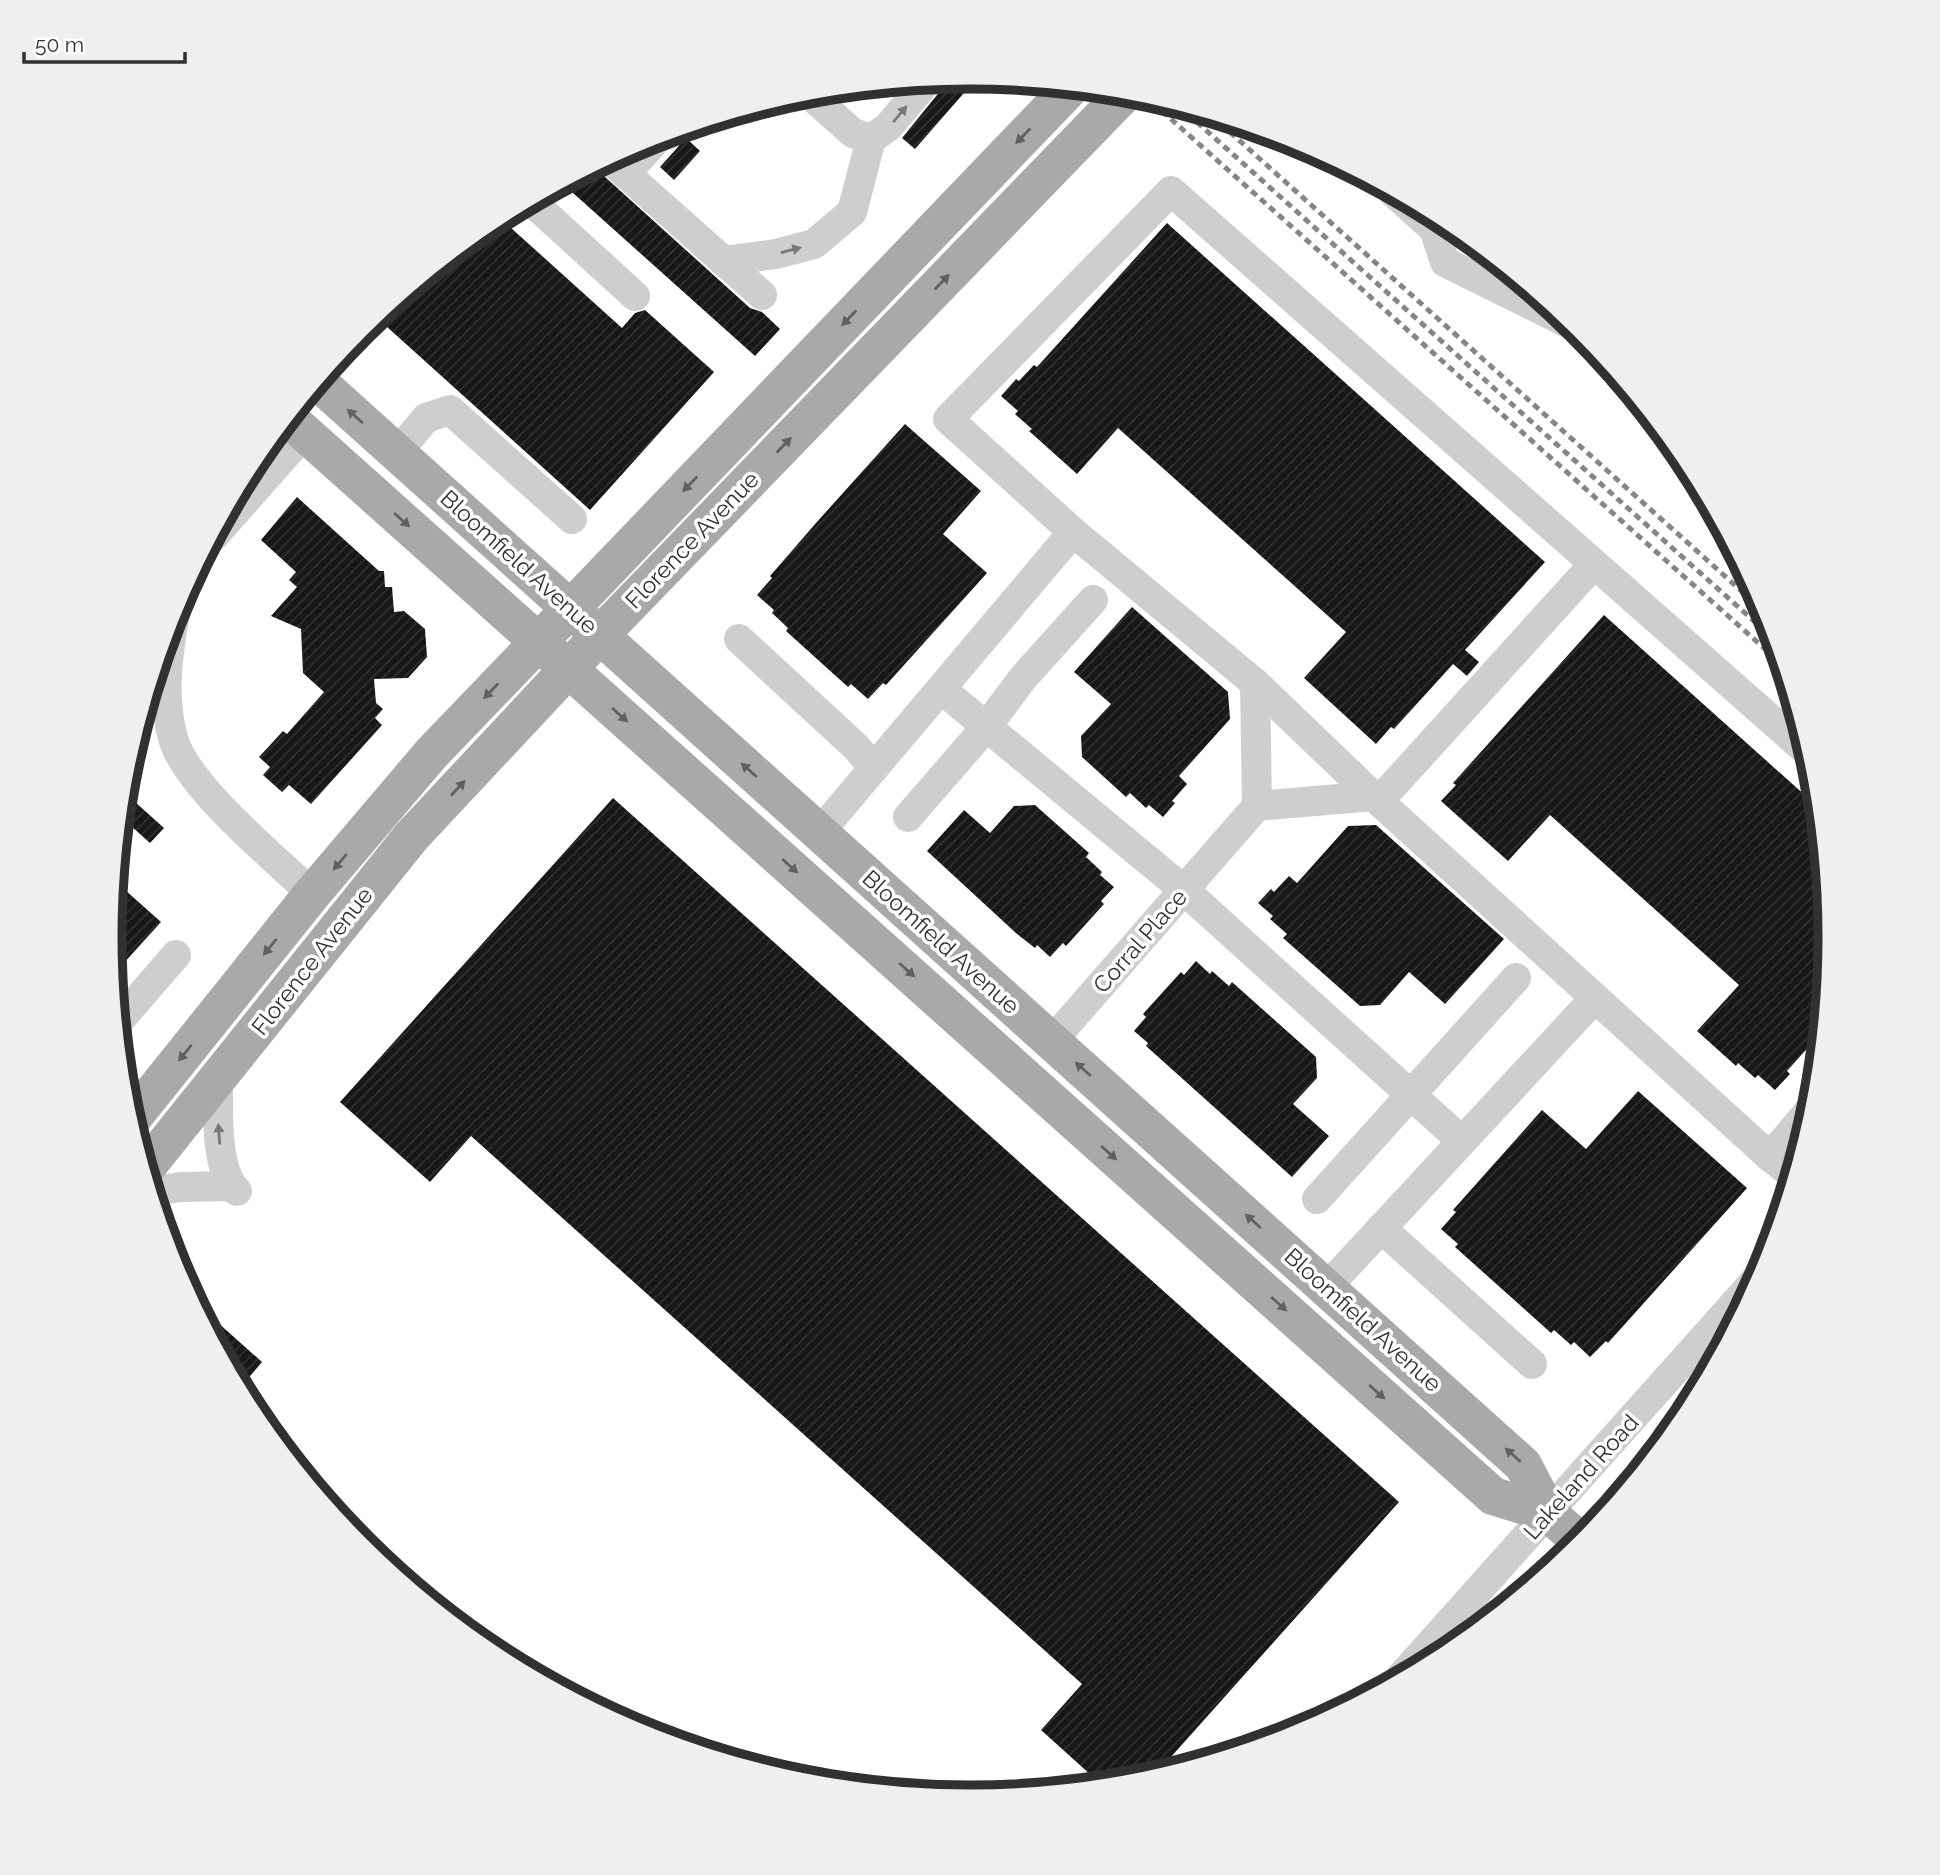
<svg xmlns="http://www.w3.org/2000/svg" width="1940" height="1875" viewBox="0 0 1940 1875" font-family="Raleway,sans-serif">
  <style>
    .building { fill: url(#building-hatch) }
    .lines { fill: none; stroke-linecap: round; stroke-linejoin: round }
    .minor { stroke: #cecece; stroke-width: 30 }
    .major { stroke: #a9a9a9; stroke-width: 38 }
    .rail { stroke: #868686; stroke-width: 5; stroke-dasharray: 7 5; stroke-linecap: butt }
    .oneway { fill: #787878 }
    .oneway2 { fill: #616161 }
    .labels { text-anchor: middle; stroke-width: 7; stroke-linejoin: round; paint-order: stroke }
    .street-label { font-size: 23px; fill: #313131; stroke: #fff }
    .rim { fill: none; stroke: #313131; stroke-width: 9 }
  </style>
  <defs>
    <pattern id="building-hatch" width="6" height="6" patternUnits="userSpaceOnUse" patternTransform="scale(1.75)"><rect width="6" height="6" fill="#181818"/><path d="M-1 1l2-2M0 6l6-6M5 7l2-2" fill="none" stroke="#313131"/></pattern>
  </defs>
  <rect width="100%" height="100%" fill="#fff"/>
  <g class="building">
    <path d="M959,78H977L915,149L902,138L950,79Z"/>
    <path d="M686,138L700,151L674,180L660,167Z"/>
    <path d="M594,167L750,308L762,312L780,329L755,356L563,184Z"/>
    <path d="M500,218L622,328L635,313L645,310L714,372L590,510L376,317Z"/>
    <path d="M1167,223L1545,562L1465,650L1479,662L1467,676L1453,664L1394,729L1391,727L1376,744L1304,678L1346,632L1118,428L1077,474L1029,431L1032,429L1015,414L1018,411L1001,396L1016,379L1019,381L1034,365L1037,367Z"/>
    <path d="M905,424L981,491L943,534L987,573L886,685L883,683L868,699L851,684L848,687L786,631L788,628L772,613L774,610L757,595L772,578L770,576L816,523Z"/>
    <path d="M297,497L379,571H384L385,587H392L394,612L404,611L425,629L427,657L408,678L374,679L376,703L383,709L375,718L382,725L311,804L289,785L282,792L263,775L270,767L259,757L283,731L287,734L324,692L303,673L301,629L271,616L297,587L289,580L296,572L261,540Z"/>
    <path d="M1132,607L1228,692L1230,719L1179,776L1187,784L1172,801L1175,803L1163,817L1149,805L1146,808L1130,793L1126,797L1082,757L1081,736L1111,704L1074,672Z"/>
    <path d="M1604,615L1818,807L1830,938L1821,1033L1787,1071L1790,1074L1775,1090L1758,1075L1755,1078L1738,1063L1736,1066L1697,1031L1739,985L1550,815L1508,861L1441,801L1456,785L1453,783Z"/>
    <path d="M124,792L164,828L150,843L121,817Z"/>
    <path d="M613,798L1399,1502L1153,1777L1137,1782L1102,1785L1041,1730L1082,1684L471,1136L430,1182L340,1102Z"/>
    <path d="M1035,805L1089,853L1086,857L1102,872L1100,875L1114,887L1101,901L1104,904L1066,946L1063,943L1050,957L1037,945L1035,948L1017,934L927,851L964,810L990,833L1014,806Z"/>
    <path d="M1376,825L1504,939L1445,1004L1409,972L1380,1005L1360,1006L1283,938L1287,934L1270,919L1273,916L1258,903L1271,889L1274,892L1289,876L1297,883L1348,826Z"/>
    <path d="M115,881L161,922L113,975L110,937Z"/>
    <path d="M1196,961L1210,974L1212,971L1229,986L1232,982L1316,1057L1317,1078L1293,1104L1329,1136L1292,1177L1146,1046L1148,1043L1134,1031L1146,1017L1143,1014L1181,972L1184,975Z"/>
    <path d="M1638,1091L1747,1188L1608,1343L1606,1341L1590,1357L1574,1342L1571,1345L1554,1330L1551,1333L1455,1247L1458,1244L1441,1229L1456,1212L1453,1210L1542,1110L1586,1149Z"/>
    <path d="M197,1304L262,1362L240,1388L196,1305Z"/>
  </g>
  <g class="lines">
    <g class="minor">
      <path d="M808,93L853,133L871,139L888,127L927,81"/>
      <path d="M609,159L762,295"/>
      <path d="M625,174L659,137"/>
      <path d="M1393,192L1434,229L1445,262L1576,327"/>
      <path d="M531,201L635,296"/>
      <path d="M723,261L776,254L814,244L852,212L871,139"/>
      <path d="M397,453L426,418L450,410L572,519"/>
      <path d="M1073,532L1255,683L1257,806"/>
      <path d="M213,537L305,433"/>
      <path d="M177,605C168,649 161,694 173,738C186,786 275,858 312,894"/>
      <path d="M739,639L856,747L874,768"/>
      <path d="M1255,683L1373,796"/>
      <path d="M941,689L1184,890L1462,1141"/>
      <path d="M1379,801L1594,564"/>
      <path d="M1257,806L1373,796L1770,1157"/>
      <path d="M908,817L987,726L1023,678L1093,600"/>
      <path d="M819,833L1073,532L948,419L1171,191L1809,753"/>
      <path d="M118,1022L176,955"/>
      <path d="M1052,1041L1257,806"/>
      <path d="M218,1081C218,1109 215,1171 237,1191"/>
      <path d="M1793,1175L1770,1157L1814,1105"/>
      <path d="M152,1191L181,1187L231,1186"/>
      <path d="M1317,1199L1516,978"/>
      <path d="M1381,1228L1532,1364"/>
      <path d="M1326,1288L1595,998"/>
      <path d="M1399,1679L1761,1274"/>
    </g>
    <g class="major">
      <path d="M318,382L1523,1465L1548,1513L1581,1542"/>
      <path d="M288,418L1493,1496L1548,1513"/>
      <path d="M131,1120L312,894L431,754L1071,87"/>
      <path d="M145,1169L411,837L600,635L1126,92"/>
    </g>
    <g class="rail">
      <path d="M1144,95L1782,664"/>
      <path d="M1179,106L1774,639"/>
      <path d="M1212,116L1766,613"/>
    </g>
  </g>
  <defs><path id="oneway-solid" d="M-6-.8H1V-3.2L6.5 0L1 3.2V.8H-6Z" transform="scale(1.75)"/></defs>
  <g class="oneway">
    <use href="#oneway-solid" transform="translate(900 114) rotate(-50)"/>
    <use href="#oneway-solid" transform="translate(791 250) rotate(-14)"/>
    <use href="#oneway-solid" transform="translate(219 1134) rotate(-94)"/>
  </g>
  <g class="oneway2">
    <use href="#oneway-solid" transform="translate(1023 136) rotate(134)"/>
    <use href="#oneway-solid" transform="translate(942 282) rotate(-46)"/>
    <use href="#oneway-solid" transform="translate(849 318) rotate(134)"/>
    <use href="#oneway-solid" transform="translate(355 416) rotate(-138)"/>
    <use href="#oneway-solid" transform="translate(784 445) rotate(-46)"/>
    <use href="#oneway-solid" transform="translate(690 484) rotate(134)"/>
    <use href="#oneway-solid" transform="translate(402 520) rotate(42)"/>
    <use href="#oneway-solid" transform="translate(491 691) rotate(134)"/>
    <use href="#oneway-solid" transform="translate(620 715) rotate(42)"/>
    <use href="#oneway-solid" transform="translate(749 770) rotate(-138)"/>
    <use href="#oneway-solid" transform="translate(458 788) rotate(-47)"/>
    <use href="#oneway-solid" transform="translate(340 862) rotate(130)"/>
    <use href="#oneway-solid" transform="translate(790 866) rotate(42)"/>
    <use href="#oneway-solid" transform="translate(270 947) rotate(129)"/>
    <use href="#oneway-solid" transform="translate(907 970) rotate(42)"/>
    <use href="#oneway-solid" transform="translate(185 1053) rotate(129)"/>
    <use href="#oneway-solid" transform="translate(1083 1069) rotate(-138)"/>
    <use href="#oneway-solid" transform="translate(1109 1153) rotate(42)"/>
    <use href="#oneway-solid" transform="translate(1253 1221) rotate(-138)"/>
    <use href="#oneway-solid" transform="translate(1279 1304) rotate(42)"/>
    <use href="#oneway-solid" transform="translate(1377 1392) rotate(42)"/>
    <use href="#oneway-solid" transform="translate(1513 1455) rotate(-138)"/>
  </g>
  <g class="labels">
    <g class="street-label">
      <text transform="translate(692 540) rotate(-46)" y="8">Florence Avenue</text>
      <text transform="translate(519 562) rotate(42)" y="8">Bloomfield Avenue</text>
      <text transform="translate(1140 941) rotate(-49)" y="8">Corral Place</text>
      <text transform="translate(941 942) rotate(42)" y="8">Bloomfield Avenue</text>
      <text transform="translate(312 961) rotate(-52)" y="8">Florence Avenue</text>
      <text transform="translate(1363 1320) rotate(42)" y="8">Bloomfield Avenue</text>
      <text transform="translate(1581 1477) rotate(-48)" y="8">Lakeland Road</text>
    </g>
  </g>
  <path d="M0 0H1940V1875H0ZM122 937a848 848 0 1 1 1696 0a848 848 0 1 1-1696 0Z" fill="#efefef" fill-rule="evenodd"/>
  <path class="rim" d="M122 937a848 848 0 1 1 1696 0a848 848 0 1 1-1696 0Z"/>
  <path d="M24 52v10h161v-10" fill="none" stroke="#313131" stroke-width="3.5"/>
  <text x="35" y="52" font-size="21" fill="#313131" stroke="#ffffff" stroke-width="5" paint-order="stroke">50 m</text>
</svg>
